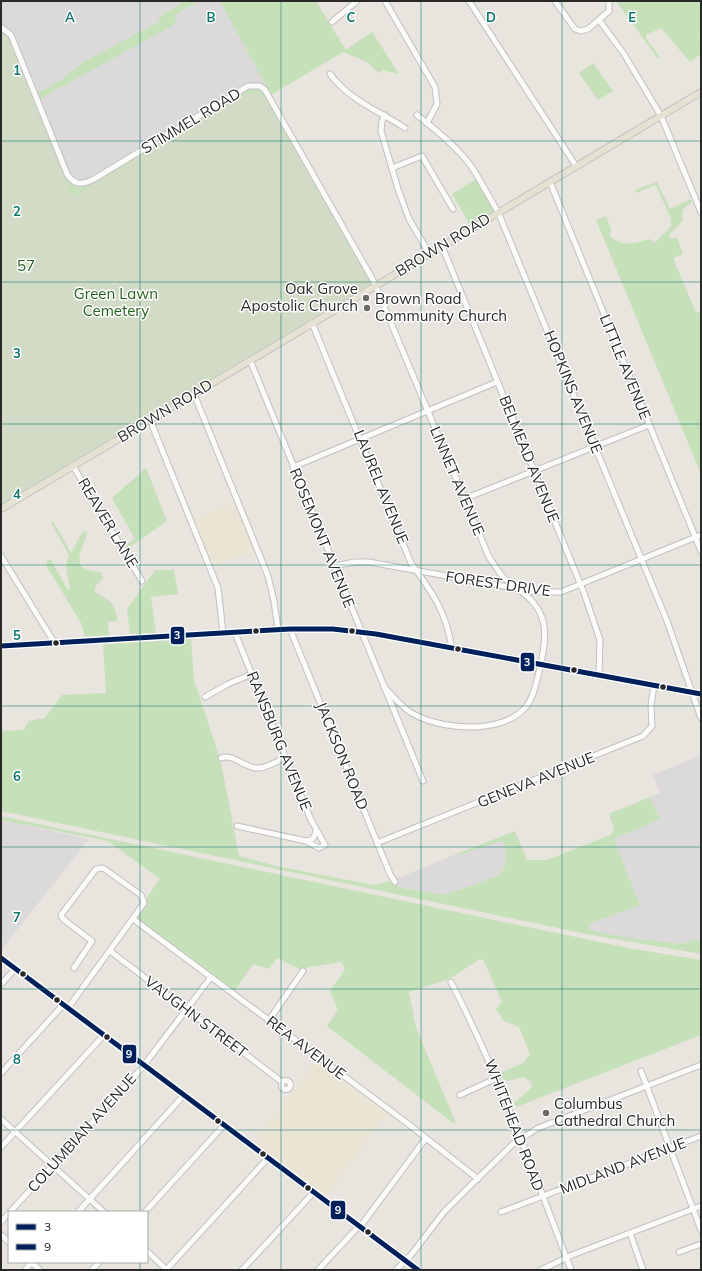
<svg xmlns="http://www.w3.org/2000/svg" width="702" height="1271" viewBox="0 0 702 1271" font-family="Mulish,sans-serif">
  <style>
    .industrial { fill: #dbd9da }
    .education { fill: #eae4d4 }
    .green { fill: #c6e1b9 }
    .cemetery { fill: #d2dbc6 }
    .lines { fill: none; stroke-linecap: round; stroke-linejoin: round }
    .minor-casing { stroke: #c1c0c0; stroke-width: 7 }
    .major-casing { stroke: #c4c3c0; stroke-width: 8 }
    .minor { stroke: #fcfbfa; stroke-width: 5 }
    .major { stroke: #e5e2d4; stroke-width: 6 }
    .bus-1-casing { stroke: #fff; stroke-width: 8 }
    .bus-2-casing { stroke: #fff; stroke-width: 8 }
    .bus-1 { stroke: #00205b; stroke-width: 5 }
    .bus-2 { stroke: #00205b; stroke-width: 5 }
    .grid { fill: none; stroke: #0f766e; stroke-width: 1; stroke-opacity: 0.55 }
    .poi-dot { fill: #6c6a68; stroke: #fff; stroke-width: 1.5 }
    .bus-dot { fill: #292929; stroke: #fff; stroke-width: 1.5 }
    .labels { text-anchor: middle; stroke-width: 3; stroke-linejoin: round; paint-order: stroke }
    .street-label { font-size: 15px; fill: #292929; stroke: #fff }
    .park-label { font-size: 15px; fill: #25621d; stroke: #fff }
    .poi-label { font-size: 15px; fill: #292929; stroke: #fff; text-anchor: start }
    .grid-label { font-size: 13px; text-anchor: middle; font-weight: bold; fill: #0f766e; stroke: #fff; stroke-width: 3; stroke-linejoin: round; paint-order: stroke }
    .line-badge { stroke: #fff; stroke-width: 1.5 }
    .badge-label { font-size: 11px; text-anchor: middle; font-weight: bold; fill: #fff }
  </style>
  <rect width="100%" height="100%" fill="#e8e4de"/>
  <g class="industrial">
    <path d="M1,1H184L159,16L161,21L80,64L60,81L38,93L177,23L174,16L199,1H220L270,90L264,94L261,91L247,90L240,93L88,186L78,188L70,183L65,174L10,37L1,30Z"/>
    <path d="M701,755V944L696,939L683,944L622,937L592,931L589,924L603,918L614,839L660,819L650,797L660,793L653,775Z"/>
    <path d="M1,820L89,839L1,950Z"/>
    <path d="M501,841L504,843L506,859L504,869L496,876L476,884L442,895L395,886L391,881L459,853L461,855Z"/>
  </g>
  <g class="education">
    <path d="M236,502L255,550L211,567L192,519Z"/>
    <path d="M315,1060L387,1114L326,1196L254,1143Z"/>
  </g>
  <g class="green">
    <path d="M184,1H199L174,16L177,23L40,99L38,93L60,81L80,64L160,21L159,17Z"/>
    <path d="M220,1H319L317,3L346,50L372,32L399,74L382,70L379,73L367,62L343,52L271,95Z"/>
    <path d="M616,1H701V31L699,33L701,36V54L690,62L661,28L646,35V38L659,56L658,59Z"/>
    <path d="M1,30L10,37L65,174L70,183L78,188L88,186L240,93C252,88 258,86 266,97L371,282L366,287L347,299L1,506V504L367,286L370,282L264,97L256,92L244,95L72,198L9,39L1,33Z"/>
    <path d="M593,63L613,91L598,100L579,73Z"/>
    <path d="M478,178L497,212L472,228L452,194Z"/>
    <path d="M657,182L670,209L691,199L692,203C683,208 681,209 683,220L669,235L670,238H677L683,254L673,258L696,313L701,311V474L596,220L606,216L611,229L610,236C623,248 635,243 650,239L655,243L671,226V219L656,185L636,193L635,190Z"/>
    <path d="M146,468L167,521L128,548L126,545L135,539L112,498Z"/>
    <path d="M53,521L71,553L81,534L85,531L87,534C79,557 70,570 101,572L103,578L95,587V592C113,603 113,601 118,621L108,622L109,635L85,637L81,623L46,565L48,560H51L67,589H70L66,566L69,555L51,522Z"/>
    <path d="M155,570H174L178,594L151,597L156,633L130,634L127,609Z"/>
    <path d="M191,639L194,680L221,762L239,856L276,866L373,885L391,881L395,886L442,895L476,884L496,876L504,869L506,859L504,843L501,841L460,855L459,853L515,831L527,860H547L610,835L614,830L609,814L650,797L660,819L614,839L640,905L589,924L591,930L622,937L682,944L696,939L701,944V954L586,934L1,811V731L24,730L28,721L45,718L62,695L106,693L103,644Z"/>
    <path d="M1,816L628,948L701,960V1035L516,1107L514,1103L532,1087L531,1082L524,1077L507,1081L502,1077L500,1073L523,1063L530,1054L519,1027L504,1021L496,1009L502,1002L484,961L480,959L449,979L409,992L416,1028L456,1123H453L327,1026L338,1010L330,991L345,970L341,962L299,969L277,958L269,969L253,964L234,992L137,918L146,906L147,897L160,879L108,841L1,820Z"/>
  </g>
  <path class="cemetery" d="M1,33L9,39L72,197L244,95L256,92L264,97L370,282L367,286L1,504Z"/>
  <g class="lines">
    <g class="minor-casing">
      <g id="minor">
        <path d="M385,1L435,87L437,104L427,123"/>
        <path d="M469,1L576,166"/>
        <path d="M555,1L575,29L581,31L588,29L609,11V1"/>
        <path d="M599,20L624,54L661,116L701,212"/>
        <path d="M332,22L357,1"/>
        <path d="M1,27L11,35L67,174C75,186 82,185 94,179L248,86H260L265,90L373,280L489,557C493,563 498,571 503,577C517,590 536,598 542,618C548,633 543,656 539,672C536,684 533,699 525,708C501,735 438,730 410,712C400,705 392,695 384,687"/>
        <path d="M330,74C349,100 379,111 405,128"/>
        <path d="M385,115L382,121L381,131L398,189L409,219L429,253"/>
        <path d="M417,115C436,130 456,146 471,166C481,181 489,197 498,212L667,621L701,718"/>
        <path d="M392,168L422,156L453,209"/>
        <path d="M550,182L701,551"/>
        <path d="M442,246L584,593L600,640L599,675"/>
        <path d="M312,323L411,563C433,594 445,609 452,648"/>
        <path d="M250,360L423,781"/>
        <path d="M194,394L268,576L274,601L278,630"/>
        <path d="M150,420L218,588L223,633"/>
        <path d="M73,466L142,581"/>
        <path d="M293,467L497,382"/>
        <path d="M464,499L649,425"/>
        <path d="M1,556L54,642"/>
        <path d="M334,566L355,562H369L536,592H561L701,535"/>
        <path d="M290,629L390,874L395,882"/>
        <path d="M235,633L311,820L325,845L319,848L306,841L237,826"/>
        <path d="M205,697L228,684L252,674"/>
        <path d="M221,758C234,753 245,769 258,768C267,768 277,761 285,758"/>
        <path d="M306,841C313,840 314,838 316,831"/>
        <path d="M377,843L643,736L652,726L651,705L654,685"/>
        <path d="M133,919L407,1123L478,1179"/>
        <path d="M110,951L282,1082"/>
        <path d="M1,958L418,1270"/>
        <path d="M451,982C499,1075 534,1173 571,1270"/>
        <path d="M1,984L15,969"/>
        <path d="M68,1008L144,903L141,895L103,868L96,869L61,915L63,919L92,941L74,968"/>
        <path d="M269,1020L303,971"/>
        <path d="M641,1071L701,1230"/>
        <path d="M1,1073L63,1005"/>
        <circle cx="286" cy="1085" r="4.5"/>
        <path d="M460,1095L497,1078"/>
        <path d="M1,1119L104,1212"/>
        <path d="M1,1147L104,1035"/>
        <path d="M10,1212L141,1069L211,977"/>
        <path d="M78,1212L184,1095"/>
        <path d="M145,1212L224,1125"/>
        <path d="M501,1212L701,1136"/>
        <path d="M1,1222L9,1213"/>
        <path d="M360,1227L426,1138"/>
        <path d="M630,1233L643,1270"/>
        <path d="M1,1235L9,1242"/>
        <path d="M147,1251L167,1270"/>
        <path d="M679,1252L701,1244"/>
        <path d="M31,1262L40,1270"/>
        <path d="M25,1270L32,1262"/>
        <path d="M92,1270L99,1262"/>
        <path d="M166,1270L268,1158"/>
        <path d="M242,1270L314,1192"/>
        <path d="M318,1270L359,1226"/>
        <path d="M396,1270L411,1255L444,1212L470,1186L514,1143L538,1128L701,1065"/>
        <path d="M541,1270L572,1255L701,1206"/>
      </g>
    </g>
    <g class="major-casing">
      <g id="major">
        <path d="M1,509L701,92"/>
        <path d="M1,646L290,629H333L376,634L701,694"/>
      </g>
    </g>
    <use href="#minor" class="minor"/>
    <use href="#major" class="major"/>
    <g class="bus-1-casing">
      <path id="bus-1" d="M1,646L290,629H333L376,634L701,694"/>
    </g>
    <g class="bus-2-casing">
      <path id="bus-2" d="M1,958L418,1270"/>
    </g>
    <use href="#bus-1" class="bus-1"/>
    <use href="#bus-2" class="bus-2"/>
  </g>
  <path class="grid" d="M140,1V1212M281,1V1270M421,1V1270M562,1V1270M1,141H701M1,282H701M1,424H701M1,565H701M1,706H701M1,847H701M1,989H701M1,1130H701M140,1262V1270"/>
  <g class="poi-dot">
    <circle cx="366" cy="298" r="4"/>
    <circle cx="367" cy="308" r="4"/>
    <circle cx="546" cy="1113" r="4"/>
  </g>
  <g class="bus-dot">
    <circle cx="256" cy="631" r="3.5"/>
    <circle cx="352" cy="631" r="3.5"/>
    <circle cx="56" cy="643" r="3.5"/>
    <circle cx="458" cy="649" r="3.5"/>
    <circle cx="574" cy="670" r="3.5"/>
    <circle cx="663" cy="687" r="3.5"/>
    <circle cx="23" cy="974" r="3.5"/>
    <circle cx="57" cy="1000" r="3.5"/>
    <circle cx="107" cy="1037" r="3.5"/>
    <circle cx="218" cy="1121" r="3.5"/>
    <circle cx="263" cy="1154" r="3.5"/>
    <circle cx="308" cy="1188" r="3.5"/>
    <circle cx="368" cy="1232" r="3.5"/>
  </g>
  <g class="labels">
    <g class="street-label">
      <text transform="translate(191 121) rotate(-31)" y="5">STIMMEL ROAD</text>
      <text transform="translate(443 245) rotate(-31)" y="5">BROWN ROAD</text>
      <text transform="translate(625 367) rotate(68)" y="5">LITTLE AVENUE</text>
      <text transform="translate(573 392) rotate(68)" y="5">HOPKINS AVENUE</text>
      <text transform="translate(165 411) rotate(-31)" y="5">BROWN ROAD</text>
      <text transform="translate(529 459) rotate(68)" y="5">BELMEAD AVENUE</text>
      <text transform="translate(457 481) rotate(67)" y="5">LINNET AVENUE</text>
      <text transform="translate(381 487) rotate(68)" y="5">LAUREL AVENUE</text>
      <text transform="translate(108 523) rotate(59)" y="5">REAVER LANE</text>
      <text transform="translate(322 538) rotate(68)" y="5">ROSEMONT AVENUE</text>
      <text transform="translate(498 584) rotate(8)" y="5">FOREST DRIVE</text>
      <text transform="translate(279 741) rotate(68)" y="5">RANSBURG AVENUE</text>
      <text transform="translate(342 756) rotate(68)" y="5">JACKSON ROAD</text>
      <text transform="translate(536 780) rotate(-22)" y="5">GENEVA AVENUE</text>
      <text transform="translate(196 1017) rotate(37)" y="5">VAUGHN STREET</text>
      <text transform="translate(306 1048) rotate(37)" y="5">REA AVENUE</text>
      <text transform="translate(514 1125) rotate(69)" y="5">WHITEHEAD ROAD</text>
      <text transform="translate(82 1133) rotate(-48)" y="5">COLUMBIAN AVENUE</text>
      <text transform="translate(623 1166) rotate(-21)" y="5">MIDLAND AVENUE</text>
    </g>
    <g class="park-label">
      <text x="26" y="271">57</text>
      <text x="116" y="299">Green Lawn<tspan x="116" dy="17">Cemetery</tspan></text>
    </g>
    <g class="poi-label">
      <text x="358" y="294" text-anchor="end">Oak Grove<tspan x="358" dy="17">Apostolic Church</tspan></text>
      <text x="375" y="304">Brown Road<tspan x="375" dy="17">Community Church</tspan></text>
      <text x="554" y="1109">Columbus<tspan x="554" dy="17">Cathedral Church</tspan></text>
    </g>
  </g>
  <g class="grid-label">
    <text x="70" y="22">A</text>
    <text x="211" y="22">B</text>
    <text x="351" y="22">C</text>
    <text x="491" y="22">D</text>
    <text x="632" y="22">E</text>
    <text x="17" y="75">1</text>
    <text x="17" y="216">2</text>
    <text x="17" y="358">3</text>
    <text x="17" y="499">4</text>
    <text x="17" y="640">5</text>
    <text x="17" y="781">6</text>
    <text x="17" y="922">7</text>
    <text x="17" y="1064">8</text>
  </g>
  <g class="line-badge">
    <rect x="170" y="626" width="15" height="19" rx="4" fill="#00205b"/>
    <rect x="520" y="652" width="15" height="20" rx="4" fill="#00205b"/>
    <rect x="122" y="1044" width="15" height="20" rx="4" fill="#00205b"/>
    <rect x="330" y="1200" width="16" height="20" rx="4" fill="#00205b"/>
  </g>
  <g class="badge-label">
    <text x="177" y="639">3</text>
    <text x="527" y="666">3</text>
    <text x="129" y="1058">9</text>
    <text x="338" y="1214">9</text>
  </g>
  <rect width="702" height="1271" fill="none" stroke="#292929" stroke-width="4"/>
  <rect x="8" y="1211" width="140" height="52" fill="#ffffff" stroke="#a9a9a9"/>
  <rect x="16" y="1224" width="20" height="6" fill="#00205b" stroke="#a9a9a9"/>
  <text x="44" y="1231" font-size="12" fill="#292929">3</text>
  <rect x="16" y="1244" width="20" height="6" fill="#00205b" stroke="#a9a9a9"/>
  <text x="44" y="1251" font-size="12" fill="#292929">9</text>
</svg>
